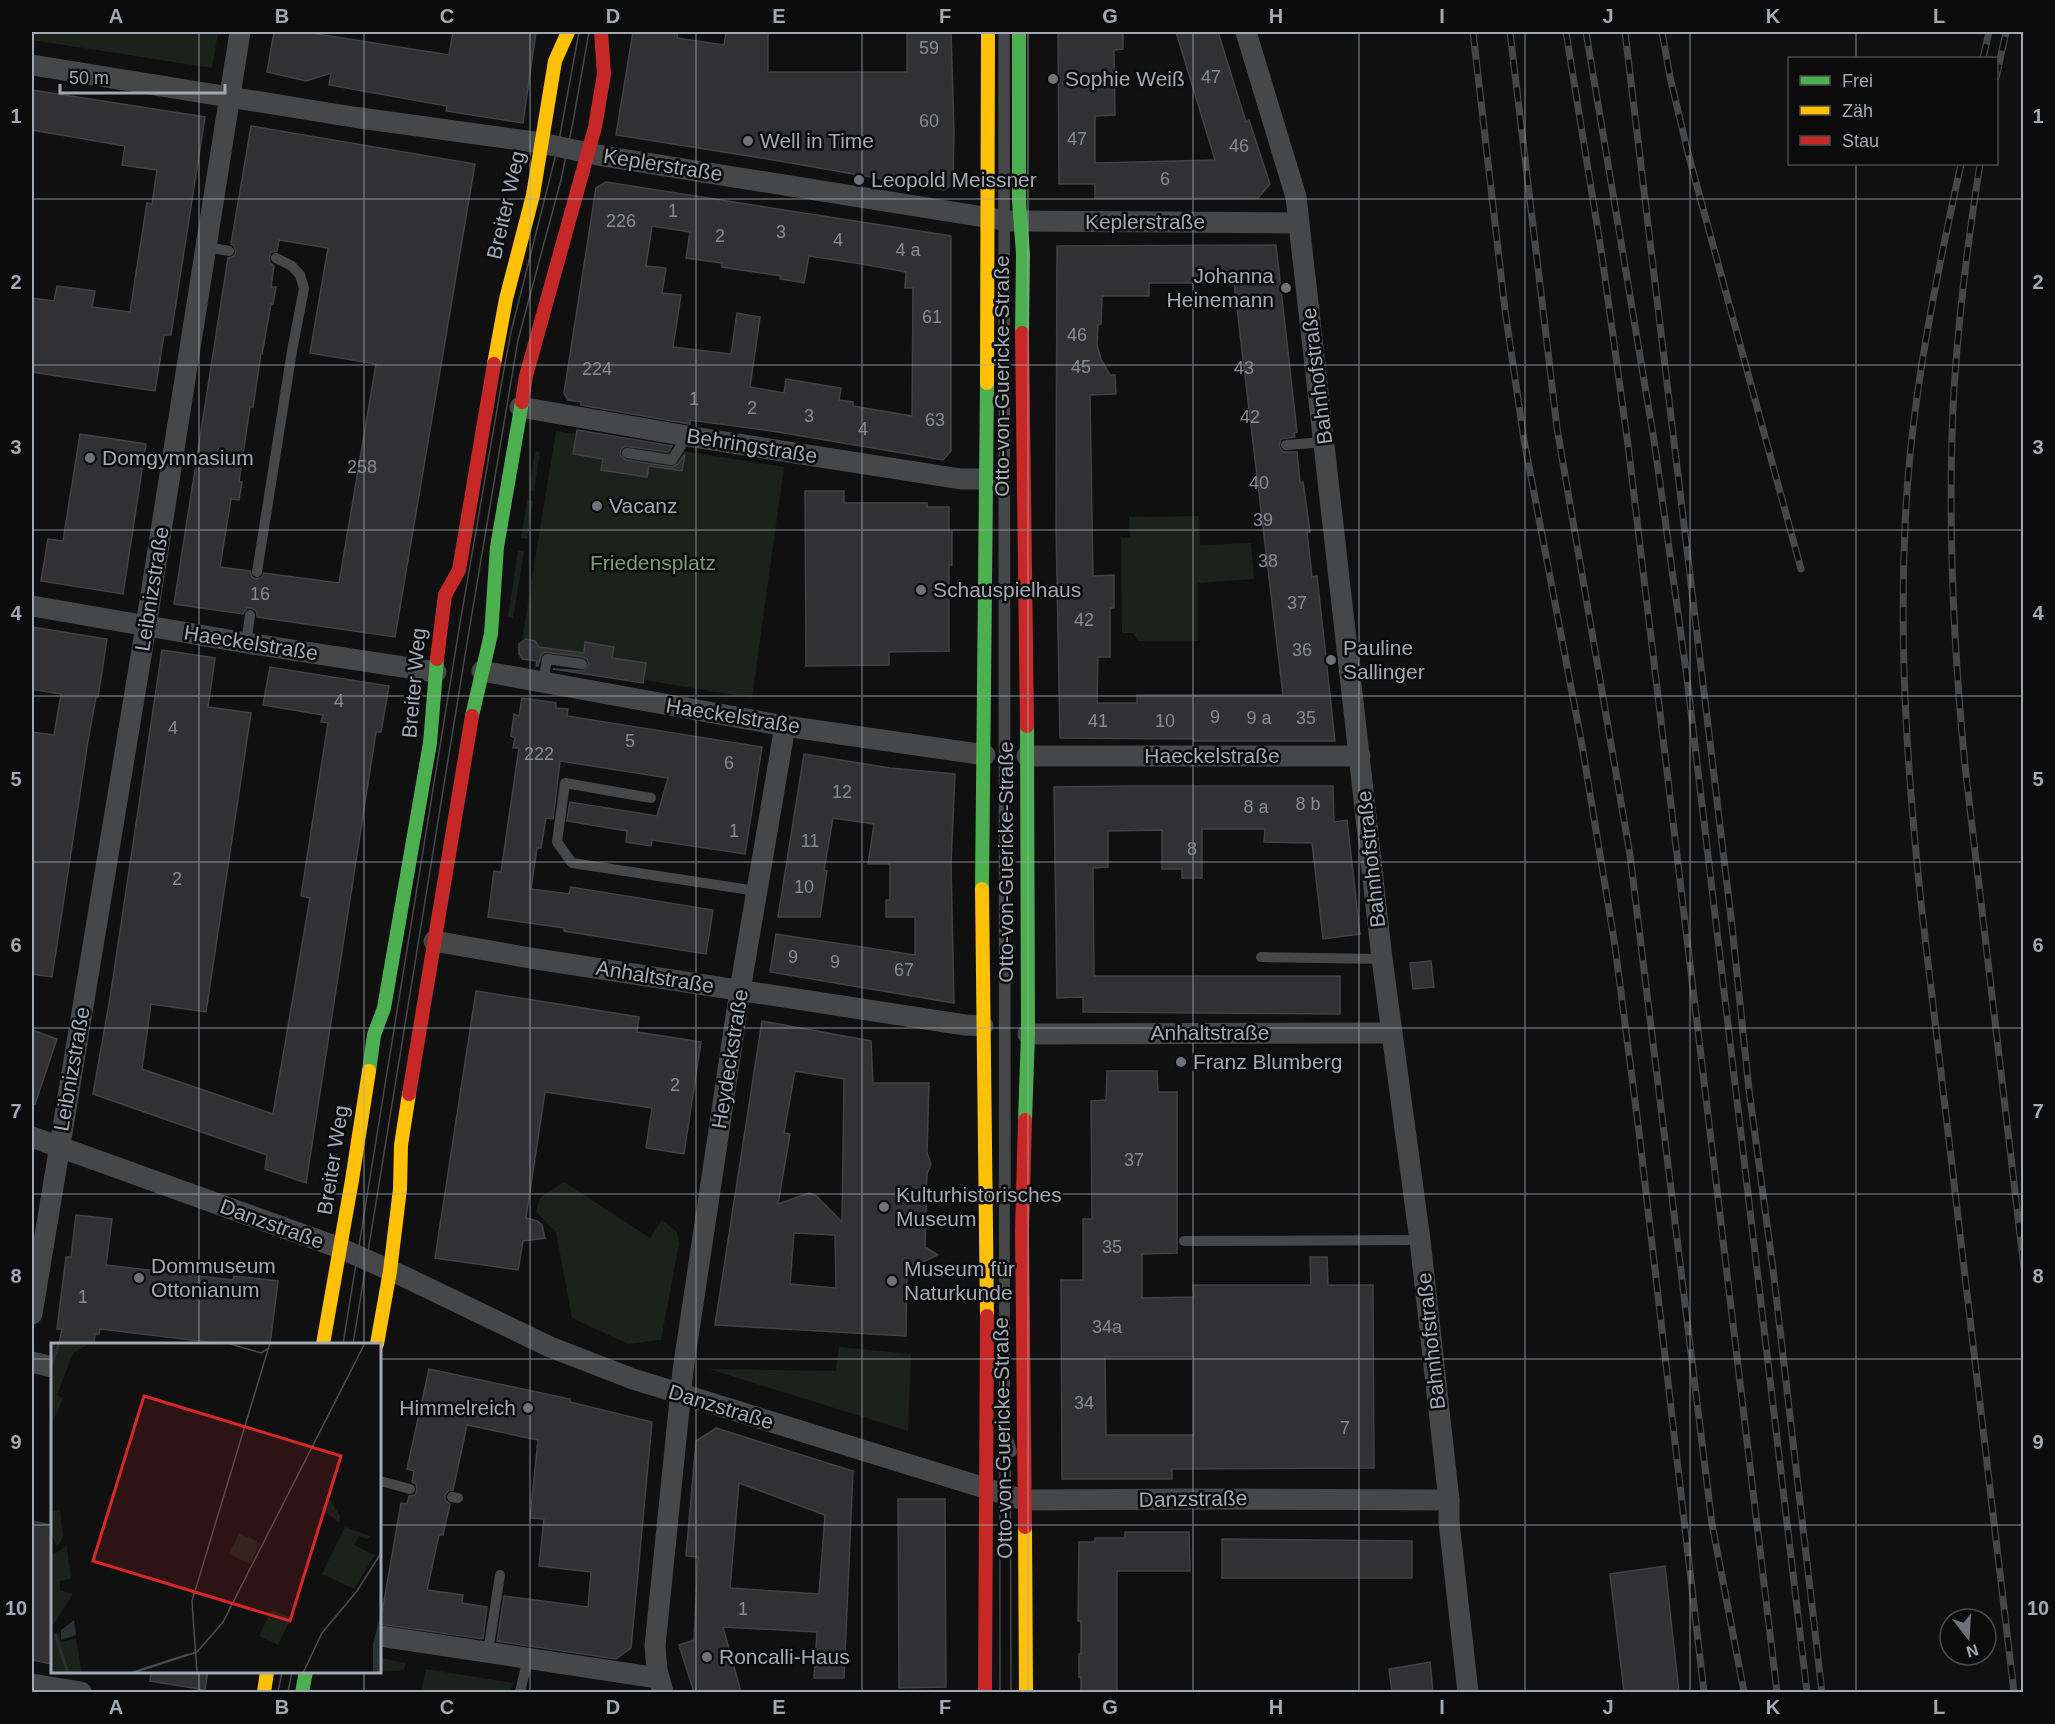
<svg xmlns="http://www.w3.org/2000/svg" width="2055" height="1724" viewBox="0 0 2055 1724" font-family="Arial,sans-serif">
  <style>
    .green { fill: #1b211b }
    .building { fill: #313133; stroke: #404244; stroke-width: 1.5; fill-rule: evenodd }
    .lines { fill: none; stroke-linecap: round; stroke-linejoin: round }
    .lane { stroke: #454749; stroke-width: 10 }
    .street { stroke: #454749; stroke-width: 21 }
    .fast { stroke: #4caf50; stroke-width: 14 }
    .slow { stroke: #ffc107; stroke-width: 14 }
    .jam { stroke: #c62828; stroke-width: 14 }
    .tram { stroke: #454749; stroke-width: 1.5 }
    .rail-casing { stroke: #454749; stroke-width: 7 }
    .rail { stroke: #0b0b0c; stroke-width: 4.5; stroke-dasharray: 14; stroke-linecap: butt }
    .grid { fill: none; stroke: #a1a9b2; stroke-width: 1.5; stroke-opacity: 0.55 }
    .poi-dot { fill: #6e737a; stroke: #0b0b0c; stroke-width: 2 }
    .labels { text-anchor: middle; stroke-width: 5; stroke-linejoin: round; paint-order: stroke }
    .number-label { font-size: 18px; fill: #858b92 }
    .poi-label { font-size: 21px; fill: #a1a9b2; stroke: #0b0b0c; text-anchor: start }
    .street-label { font-size: 21px; fill: #a1a9b2; stroke: #0b0b0c }
    .park-label { font-size: 21px; fill: #7c9d78; stroke: #0b0b0c }
    .inset-river { fill: none; stroke: #283235; stroke-width: 3 }
    .inset-road { fill: none; stroke: #4a4d51; stroke-width: 1.5 }
    .view { fill: #d62828; fill-opacity: 0.15; stroke: #d62828; stroke-width: 3 }
    .inset-edge { fill: none; stroke: #a1a9b2; stroke-width: 3 }
    .neatline { fill: none; stroke: #a1a9b2; stroke-width: 2 }
    .grid-label { font-size: 20px; text-anchor: middle; font-weight: bold; fill: #a1a9b2 }
  </style>
  <rect width="100%" height="100%" fill="#101011"/>
  <g class="green">
    <path d="M32,32H218L212,68L32,40Z"/>
    <path d="M556,431L784,467L752,698L519,659Z"/>
    <path d="M535,451L540,452L534,491L529,490Z"/>
    <path d="M527,500L533,501L527,539L521,538Z"/>
    <path d="M1199,516L1200,545L1251,543L1254,579L1198,583V641H1138L1133,633H1122L1121,538L1130,537L1129,517Z"/>
    <path d="M518,550L524,551L513,618L508,617Z"/>
    <path d="M564,1182L650,1238L662,1220L677,1232L679,1244L661,1340L628,1344L572,1318L556,1232L536,1212L540,1198Z"/>
    <path d="M839,1347L911,1354L908,1431L709,1369L836,1371Z"/>
    <path d="M380,1658L406,1663L404,1669L398,1671H380Z"/>
    <path d="M426,1669L513,1683L510,1692H421Z"/>
  </g>
  <g class="building">
    <path d="M274,32H318L317,34L349,39L449,55L453,32H536L523,123L446,111L447,106L329,85L331,73L306,81L267,72Z"/>
    <path d="M633,32H678L677,38L724,45L726,32H768V72H907V32H951L954,131L953,184L944,190L768,159L616,135Z"/>
    <path d="M1058,32H1123V49L1114,50L1115,115L1095,116V163L1215,160L1176,32H1218L1246,122L1249,120L1270,184L1258,198H1095V184H1059Z"/>
    <path d="M32,90L205,117L171,335H164L155,391L32,372V298L54,301L57,286L95,291L92,307L130,312L147,203L152,204L157,170L122,165L125,146L32,130Z"/>
    <path d="M251,126L475,164L395,637L257,617V612L252,608H247L243,614L174,604L228,258L234,256L236,252L234,246L231,244ZM279,240L328,248L310,353L376,364L339,583L264,573L262,577L256,579L252,577L250,571L220,567L231,499L239,500L242,482H239L250,407H253L261,354H262L271,304H273L276,287H271L274,266L270,263L269,258L271,252L277,251Z"/>
    <path d="M606,182L951,236V451L943,460L778,432L690,420V424L581,405V402L568,400L564,393L596,188ZM652,226L690,232L686,258L722,263V267L781,276L780,279L804,283L809,256L862,264L906,272L905,288H913L912,416L853,406V402L839,400L841,388L786,379L784,393L750,387L760,317L737,313L731,354L673,347L681,295L662,293L666,268L646,266Z"/>
    <path d="M1276,245L1297,432L1294,433L1295,437L1281,439L1279,446L1283,452H1297L1300,483L1303,482L1310,532H1307L1312,577L1317,576L1335,741H1194V739L1060,738L1056,525L1057,246ZM1149,283H1234L1283,695H1137V703H1097L1098,657H1110V608H1114V575L1093,576L1090,395L1116,394L1115,375H1110L1101,359L1097,345L1098,325L1101,324L1102,296H1149Z"/>
    <path d="M577,430L672,446L668,452L625,446L621,449L620,455L626,460L672,467L678,464L685,454L682,471L649,466L647,477L601,470L603,459L573,454Z"/>
    <path d="M80,434L146,444L123,594L41,581L48,539L63,541Z"/>
    <path d="M805,491H844V503H927V507H949V532H952V565H949V651L889,652V665L806,666Z"/>
    <path d="M32,627L107,639L98,697H96L88,741L52,977L32,974V732L54,735L61,694L32,689Z"/>
    <path d="M526,639L535,641L539,647L584,653L585,642L614,647L612,658L646,663L643,683L553,669L584,671L589,664L587,659L583,657L545,652L541,655L538,666H536L537,661L523,659L519,654V644Z"/>
    <path d="M162,650L215,658L208,707L251,713L206,1012L151,1004L142,1069L273,1114L310,898L301,896L328,723L321,722L323,715L263,705L270,667L389,686L381,732H376L306,1183L265,1169L267,1155L93,1094L110,998Z"/>
    <path d="M522,698L556,703V708L568,709L567,716L762,747L745,854L652,840L651,846L626,842L627,831L567,821L570,802L657,816L668,778L560,761L553,819L546,818L541,848H537L531,889L569,894L571,887L713,910L706,954L564,931V928L488,917L494,871L501,872L519,748H513L515,738L511,736L514,714L519,716Z"/>
    <path d="M804,754L890,768L955,774L951,864L954,1003L770,972L776,934L915,955V917H886V900H890V864H868L874,824L833,818L824,870L827,871L820,917H778Z"/>
    <path d="M1132,786H1333L1334,822L1347,820L1360,934L1323,939L1312,843L1264,842L1265,829H1202V878H1182V869H1162V830L1108,831V867L1093,868L1094,976H1340V1014L1083,1012V997L1057,998L1054,787Z"/>
    <path d="M1431,961L1434,987L1413,989L1410,963Z"/>
    <path d="M476,991L639,1017L637,1032L701,1042L684,1154L646,1148L652,1108L545,1092L526,1218L537,1221L542,1225L545,1238L523,1241L518,1270L435,1258Z"/>
    <path d="M762,1021L871,1041L873,1083H929L927,1153L931,1164L927,1174L925,1247L938,1255L907,1269L906,1336L715,1325ZM795,1071L844,1079L842,1222L815,1195L809,1193L778,1204L790,1134L784,1133ZM794,1233L835,1235L836,1288L790,1284Z"/>
    <path d="M32,1030L57,1039L35,1104H32Z"/>
    <path d="M1107,1071H1157L1158,1092H1177V1253L1142,1254V1298L1194,1297L1193,1285H1311L1310,1257H1327L1328,1285H1373L1374,1468L1172,1469V1479H1062L1061,1280H1083V1219H1092L1091,1101L1106,1100ZM1105,1357H1194V1435H1106Z"/>
    <path d="M76,1215L112,1219L106,1265L233,1280L234,1276L278,1281L270,1344H225L100,1329L99,1334H95L94,1344H59L62,1329H57L66,1257H71Z"/>
    <path d="M429,1369L570,1399V1402L652,1422L631,1648L616,1659L497,1641L504,1596L588,1607L591,1572L539,1566L544,1519L530,1518L538,1440L467,1425L453,1490H449L445,1495V1500L450,1504L443,1535H439L427,1590L463,1595L462,1603L487,1607L483,1639L380,1624L401,1503L407,1504L409,1496L415,1495L417,1490L416,1484L412,1482L414,1471L407,1469Z"/>
    <path d="M716,1428L853,1471L844,1678H814L817,1632L723,1627L741,1692H694L679,1645L694,1640L698,1557L686,1556L696,1441ZM739,1483L825,1515L819,1594L730,1588Z"/>
    <path d="M898,1499H945L946,1687L899,1688Z"/>
    <path d="M32,1521L52,1525V1664L32,1660Z"/>
    <path d="M1125,1532H1189L1190,1571H1117V1692H1081V1677H1079V1654H1081V1621H1078L1079,1542H1095V1538H1125Z"/>
    <path d="M1222,1539L1412,1541V1578H1222Z"/>
    <path d="M1665,1566L1679,1692H1624L1610,1574Z"/>
    <path d="M1430,1662L1433,1692H1392L1389,1669Z"/>
    <path d="M151,1671H208L205,1690L150,1681Z"/>
  </g>
  <g class="lines">
    <g class="lane">
      <path d="M1004,32V172"/>
      <path d="M1004,191L1005,1428L1012,1452"/>
      <path d="M207,247L229,251"/>
      <path d="M1286,445L1325,442"/>
      <path d="M627,453L672,460L687,436"/>
      <path d="M257,572L292,351L304,288L300,275L292,266L276,258"/>
      <path d="M246,643L250,615"/>
      <path d="M543,683L547,659L582,664"/>
      <path d="M651,798L565,783L557,842L572,863L757,891"/>
      <path d="M1261,957L1382,959"/>
      <path d="M1184,1241L1420,1240"/>
      <path d="M380,1481L410,1489"/>
      <path d="M452,1497L458,1498"/>
      <path d="M488,1652L500,1575"/>
      <path d="M520,1692L528,1658"/>
    </g>
    <g class="street">
      <path d="M1246,32L1296,197L1382,959L1420,1240L1449,1500V1522L1468,1692"/>
      <path d="M32,65L353,117L541,143L603,156L1009,221L1298,223"/>
      <path d="M520,407L687,436L961,479H985"/>
      <path d="M32,606L246,643L436,672"/>
      <path d="M482,671L785,726L985,755"/>
      <path d="M1027,756H1360"/>
      <path d="M434,941L530,958L965,1025L983,1026"/>
      <path d="M1028,1034L1392,1033"/>
      <path d="M32,1137L340,1248L403,1276L550,1347L633,1379L1024,1500L1204,1499L1449,1500"/>
      <path d="M32,1314L146,626L240,32"/>
      <path d="M32,1362L52,1367"/>
      <path d="M380,1636L658,1678"/>
      <path d="M32,1684L81,1692"/>
      <path d="M663,1692L657,1670L655,1646L683,1370L740,990L785,726"/>
    </g>
    <g class="fast">
      <path d="M1019,32V201L1023,254L1022,333"/>
      <path d="M472,716L491,634L497,547L522,402"/>
      <path d="M982,889L987,383"/>
      <path d="M369,1071L374,1035L384,1008L430,743L437,659"/>
      <path d="M1025,1120L1028,1034L1027,726"/>
      <path d="M302,1692L306,1672"/>
    </g>
    <g class="slow">
      <path d="M494,364L506,299L533,195L555,61L568,32"/>
      <path d="M987,383L988,32"/>
      <path d="M982,889L987,1316"/>
      <path d="M323,1344L352,1180L369,1071"/>
      <path d="M377,1344L390,1271L400,1189L401,1145L409,1094"/>
      <path d="M1025,1527L1026,1692"/>
      <path d="M264,1692L267,1672"/>
    </g>
    <g class="jam">
      <path d="M1022,333L1027,726"/>
      <path d="M522,402L526,376L595,127L604,74L601,32"/>
      <path d="M437,659L445,595L459,570L494,364"/>
      <path d="M409,1094L472,716"/>
      <path d="M1025,1527L1022,1231L1025,1120"/>
      <path d="M985,1692L987,1316"/>
    </g>
    <g class="tram">
      <path d="M999,32L1000,1692"/>
      <path d="M1009,32L1010,1192"/>
      <path d="M343,1344L459,629L504,369L511,332L558,146L579,32"/>
      <path d="M353,1344L469,631L518,340L561,180L573,122L589,32"/>
      <path d="M1010,1393L1011,1692"/>
      <path d="M278,1692L282,1672"/>
      <path d="M288,1692L292,1672"/>
    </g>
    <g class="rail-casing">
      <g id="rail">
        <path d="M1473,32L1505,310L1524,440L1582,745L1615,946L1639,1132L1704,1692"/>
        <path d="M1510,32L1557,428L1630,855L1712,1524L1744,1692"/>
        <path d="M1566,32L1602,256L1628,445L1777,1692"/>
        <path d="M1586,32L1654,440L1687,678L1807,1692"/>
        <path d="M1625,32L1732,926L1749,1090L1773,1269L1822,1692"/>
        <path d="M1662,32L1670,77L1688,153L1801,569"/>
        <path d="M1983,58L1989,32"/>
        <path d="M1996,78L2006,32"/>
        <path d="M1961,164C1935,283 1910,404 1905,527C1899,653 1908,778 1921,903L2014,1692"/>
        <path d="M1980,164C1968,239 1959,314 1954,389C1947,515 1953,641 1965,766L2024,1268"/>
      </g>
    </g>
    <use href="#rail" class="rail"/>
  </g>
  <path class="grid" d="M199,32V1344M364,32V1344M530,32V1692M696,32V1692M862,32V1692M1028,32V1692M1193,32V1692M1359,32V1692M1525,32V1692M1690,32V1692M1856,32V58M1856,164V1692M32,199H2024M32,365H2024M32,530H2024M32,696H2024M32,862H2024M32,1028H2024M32,1194H2024M32,1359H52M380,1359H2024M32,1525H52M380,1525H2024M199,1672V1692M364,1672V1692"/>
  <g class="poi-dot">
    <circle cx="1053" cy="79" r="6"/>
    <circle cx="748" cy="141" r="6"/>
    <circle cx="859" cy="180" r="6"/>
    <circle cx="1286" cy="288" r="6"/>
    <circle cx="90" cy="458" r="6"/>
    <circle cx="597" cy="506" r="6"/>
    <circle cx="921" cy="590" r="6"/>
    <circle cx="1331" cy="660" r="6"/>
    <circle cx="1181" cy="1062" r="6"/>
    <circle cx="884" cy="1207" r="6"/>
    <circle cx="139" cy="1278" r="6"/>
    <circle cx="892" cy="1281" r="6"/>
    <circle cx="528" cy="1408" r="6"/>
    <circle cx="707" cy="1657" r="6"/>
  </g>
  <g class="labels">
    <g class="number-label">
      <text x="929" y="54">59</text>
      <text x="1211" y="83">47</text>
      <text x="929" y="127">60</text>
      <text x="1077" y="145">47</text>
      <text x="1239" y="152">46</text>
      <text x="1165" y="185">6</text>
      <text x="673" y="217">1</text>
      <text x="621" y="227">226</text>
      <text x="781" y="238">3</text>
      <text x="720" y="242">2</text>
      <text x="838" y="246">4</text>
      <text x="908" y="256">4 a</text>
      <text x="932" y="323">61</text>
      <text x="1077" y="341">46</text>
      <text x="1081" y="373">45</text>
      <text x="1244" y="374">43</text>
      <text x="597" y="375">224</text>
      <text x="694" y="405">1</text>
      <text x="752" y="414">2</text>
      <text x="809" y="422">3</text>
      <text x="1250" y="423">42</text>
      <text x="935" y="426">63</text>
      <text x="863" y="435">4</text>
      <text x="362" y="473">258</text>
      <text x="1259" y="489">40</text>
      <text x="1263" y="526">39</text>
      <text x="1268" y="567">38</text>
      <text x="260" y="600">16</text>
      <text x="1297" y="609">37</text>
      <text x="1084" y="626">42</text>
      <text x="1302" y="656">36</text>
      <text x="339" y="707">4</text>
      <text x="1215" y="723">9</text>
      <text x="1259" y="724">9 a</text>
      <text x="1306" y="724">35</text>
      <text x="1098" y="727">41</text>
      <text x="1165" y="727">10</text>
      <text x="173" y="734">4</text>
      <text x="630" y="747">5</text>
      <text x="539" y="760">222</text>
      <text x="729" y="769">6</text>
      <text x="842" y="798">12</text>
      <text x="1308" y="810">8 b</text>
      <text x="1256" y="813">8 a</text>
      <text x="734" y="837">1</text>
      <text x="810" y="847">11</text>
      <text x="1192" y="855">8</text>
      <text x="177" y="885">2</text>
      <text x="804" y="893">10</text>
      <text x="793" y="963">9</text>
      <text x="835" y="968">9</text>
      <text x="904" y="976">67</text>
      <text x="675" y="1091">2</text>
      <text x="1134" y="1166">37</text>
      <text x="1112" y="1253">35</text>
      <text x="83" y="1303">1</text>
      <text x="1107" y="1333">34a</text>
      <text x="1084" y="1409">34</text>
      <text x="1345" y="1434">7</text>
      <text x="743" y="1615">1</text>
    </g>
    <g class="poi-label">
      <text x="1065" y="86">Sophie Weiß</text>
      <text x="760" y="148">Well in Time</text>
      <text x="871" y="187">Leopold Meissner</text>
      <text x="1274" y="283" text-anchor="end">Johanna<tspan x="1274" dy="24">Heinemann</tspan></text>
      <text x="102" y="465">Domgymnasium</text>
      <text x="609" y="513">Vacanz</text>
      <text x="933" y="597">Schauspielhaus</text>
      <text x="1343" y="655">Pauline<tspan x="1343" dy="24">Sallinger</tspan></text>
      <text x="1193" y="1069">Franz Blumberg</text>
      <text x="896" y="1202">Kulturhistorisches<tspan x="896" dy="24">Museum</tspan></text>
      <text x="151" y="1273">Dommuseum<tspan x="151" dy="24">Ottonianum</tspan></text>
      <text x="904" y="1276">Museum für<tspan x="904" dy="24">Naturkunde</tspan></text>
      <text x="516" y="1415" text-anchor="end">Himmelreich</text>
      <text x="719" y="1664">Roncalli-Haus</text>
    </g>
    <g class="street-label">
      <text transform="translate(663 165) rotate(9)" y="7">Keplerstraße</text>
      <text transform="translate(506 205) rotate(-77)" y="7">Breiter Weg</text>
      <text x="1145" y="229">Keplerstraße</text>
      <text transform="translate(1002 376) rotate(-90)" y="7">Otto-von-Guericke-Straße</text>
      <text transform="translate(1317 376) rotate(-97)" y="7">Bahnhofstraße</text>
      <text transform="translate(752 446) rotate(9)" y="7">Behringstraße</text>
      <text transform="translate(152 589) rotate(-81)" y="7">Leibnizstraße</text>
      <text transform="translate(251 643) rotate(9)" y="7">Haeckelstraße</text>
      <text transform="translate(414 683) rotate(-85)" y="7">Breiter Weg</text>
      <text transform="translate(733 716) rotate(9)" y="7">Haeckelstraße</text>
      <text x="1212" y="763">Haeckelstraße</text>
      <text transform="translate(1371 859) rotate(-96)" y="7">Bahnhofstraße</text>
      <text transform="translate(1006 862) rotate(-90)" y="7">Otto-von-Guericke-Straße</text>
      <text transform="translate(655 977) rotate(9)" y="7">Anhaltstraße</text>
      <text x="1210" y="1040">Anhaltstraße</text>
      <text transform="translate(730 1059) rotate(-81)" y="7">Heydeckstraße</text>
      <text transform="translate(72 1069) rotate(-80)" y="7">Leibnizstraße</text>
      <text transform="translate(333 1160) rotate(-81)" y="7">Breiter Weg</text>
      <text transform="translate(272 1224) rotate(20)" y="7">Danzstraße</text>
      <text transform="translate(1431 1341) rotate(-96)" y="7">Bahnhofstraße</text>
      <text transform="translate(721 1407) rotate(17)" y="7">Danzstraße</text>
      <text transform="translate(1003 1438) rotate(-91)" y="7">Otto-von-Guericke-Straße</text>
      <text transform="translate(1193 1499) rotate(-1)" y="7">Danzstraße</text>
    </g>
    <g class="park-label">
      <text x="653" y="570">Friedensplatz</text>
    </g>
  </g>
  <g transform="translate(51 1343)">
    <rect width="330" height="330" fill="#101011"/>
    <path d="M1,0L36,2L22,10L6,52L12,55L0,83ZM277,154L289,173L288,179L270,166ZM9,167L12,194L6,204L0,189V168ZM294,184L319,193L316,196L308,193L303,202L324,212L303,246L271,231ZM188,190L209,200L199,221L178,211ZM16,203L20,236L9,238V247L22,251L0,285V213ZM221,266L240,275L227,302L208,293ZM7,289L10,299L25,295L31,330H0V296Z" fill="#1b211b"/>
    <path d="M330,269V330H322V301ZM23,277L25,292L10,297V287Z" fill="#283235"/>
    <path class="inset-river" d="M0,23L8,0M4,291L17,330"/>
    <path class="inset-road" d="M176,0L210,10L218,5M79,330L138,311M82,330L146,309L172,279L314,0M146,330L141,258L219,0M252,330L271,290L306,248L330,210"/>
    <path class="view" d="M93,53L290,113L239,278L42,218Z"/>
    <rect width="330" height="330" class="inset-edge"/>
  </g>
  <rect width="2055" height="1724" fill="none" stroke="#0b0b0c" stroke-width="66"/>
  <rect x="1788" y="57" width="210" height="108" fill="#0b0b0c" stroke="#474a4e" stroke-width="1.5"/>
  <rect x="1800" y="76" width="30" height="9" fill="#4caf50" stroke="#474a4e" stroke-width="1.5"/>
  <text x="1842" y="87" font-size="18" fill="#a1a9b2">Frei</text>
  <rect x="1800" y="106" width="30" height="9" fill="#ffc107" stroke="#474a4e" stroke-width="1.5"/>
  <text x="1842" y="117" font-size="18" fill="#a1a9b2">Zäh</text>
  <rect x="1800" y="136" width="30" height="9" fill="#c62828" stroke="#474a4e" stroke-width="1.5"/>
  <text x="1842" y="147" font-size="18" fill="#a1a9b2">Stau</text>
  <g transform="translate(1968 1637) rotate(163)"><circle r="28" fill="#0b0b0c" stroke="#474a4e" stroke-width="1.5"/>
  <path d="M0-4.5L10 22L0 15L-10 22Z" fill="#6e737a"/>
  <text y="-9" font-size="16" font-weight="bold" text-anchor="middle" fill="#a1a9b2">N</text>
  </g>
  <path d="M60 84v9h165v-9" fill="none" stroke="#a1a9b2" stroke-width="3"/>
  <text x="69" y="84" font-size="18" fill="#a1a9b2" stroke="#0b0b0c" stroke-width="4.5" paint-order="stroke">50 m</text>
  <rect x="33" y="33" width="1989" height="1658" class="neatline"/>
  <g class="grid-label">
    <text x="116" y="23">A</text>
    <text x="282" y="23">B</text>
    <text x="447" y="23">C</text>
    <text x="613" y="23">D</text>
    <text x="779" y="23">E</text>
    <text x="945" y="23">F</text>
    <text x="1110" y="23">G</text>
    <text x="1276" y="23">H</text>
    <text x="1442" y="23">I</text>
    <text x="1608" y="23">J</text>
    <text x="1773" y="23">K</text>
    <text x="1939" y="23">L</text>
    <text x="16" y="123">1</text>
    <text x="2038" y="123">1</text>
    <text x="16" y="289">2</text>
    <text x="2038" y="289">2</text>
    <text x="16" y="454">3</text>
    <text x="2038" y="454">3</text>
    <text x="16" y="620">4</text>
    <text x="2038" y="620">4</text>
    <text x="16" y="786">5</text>
    <text x="2038" y="786">5</text>
    <text x="16" y="952">6</text>
    <text x="2038" y="952">6</text>
    <text x="16" y="1118">7</text>
    <text x="2038" y="1118">7</text>
    <text x="16" y="1283">8</text>
    <text x="2038" y="1283">8</text>
    <text x="16" y="1449">9</text>
    <text x="2038" y="1449">9</text>
    <text x="16" y="1615">10</text>
    <text x="2038" y="1615">10</text>
    <text x="116" y="1714">A</text>
    <text x="282" y="1714">B</text>
    <text x="447" y="1714">C</text>
    <text x="613" y="1714">D</text>
    <text x="779" y="1714">E</text>
    <text x="945" y="1714">F</text>
    <text x="1110" y="1714">G</text>
    <text x="1276" y="1714">H</text>
    <text x="1442" y="1714">I</text>
    <text x="1608" y="1714">J</text>
    <text x="1773" y="1714">K</text>
    <text x="1939" y="1714">L</text>
  </g>
</svg>
